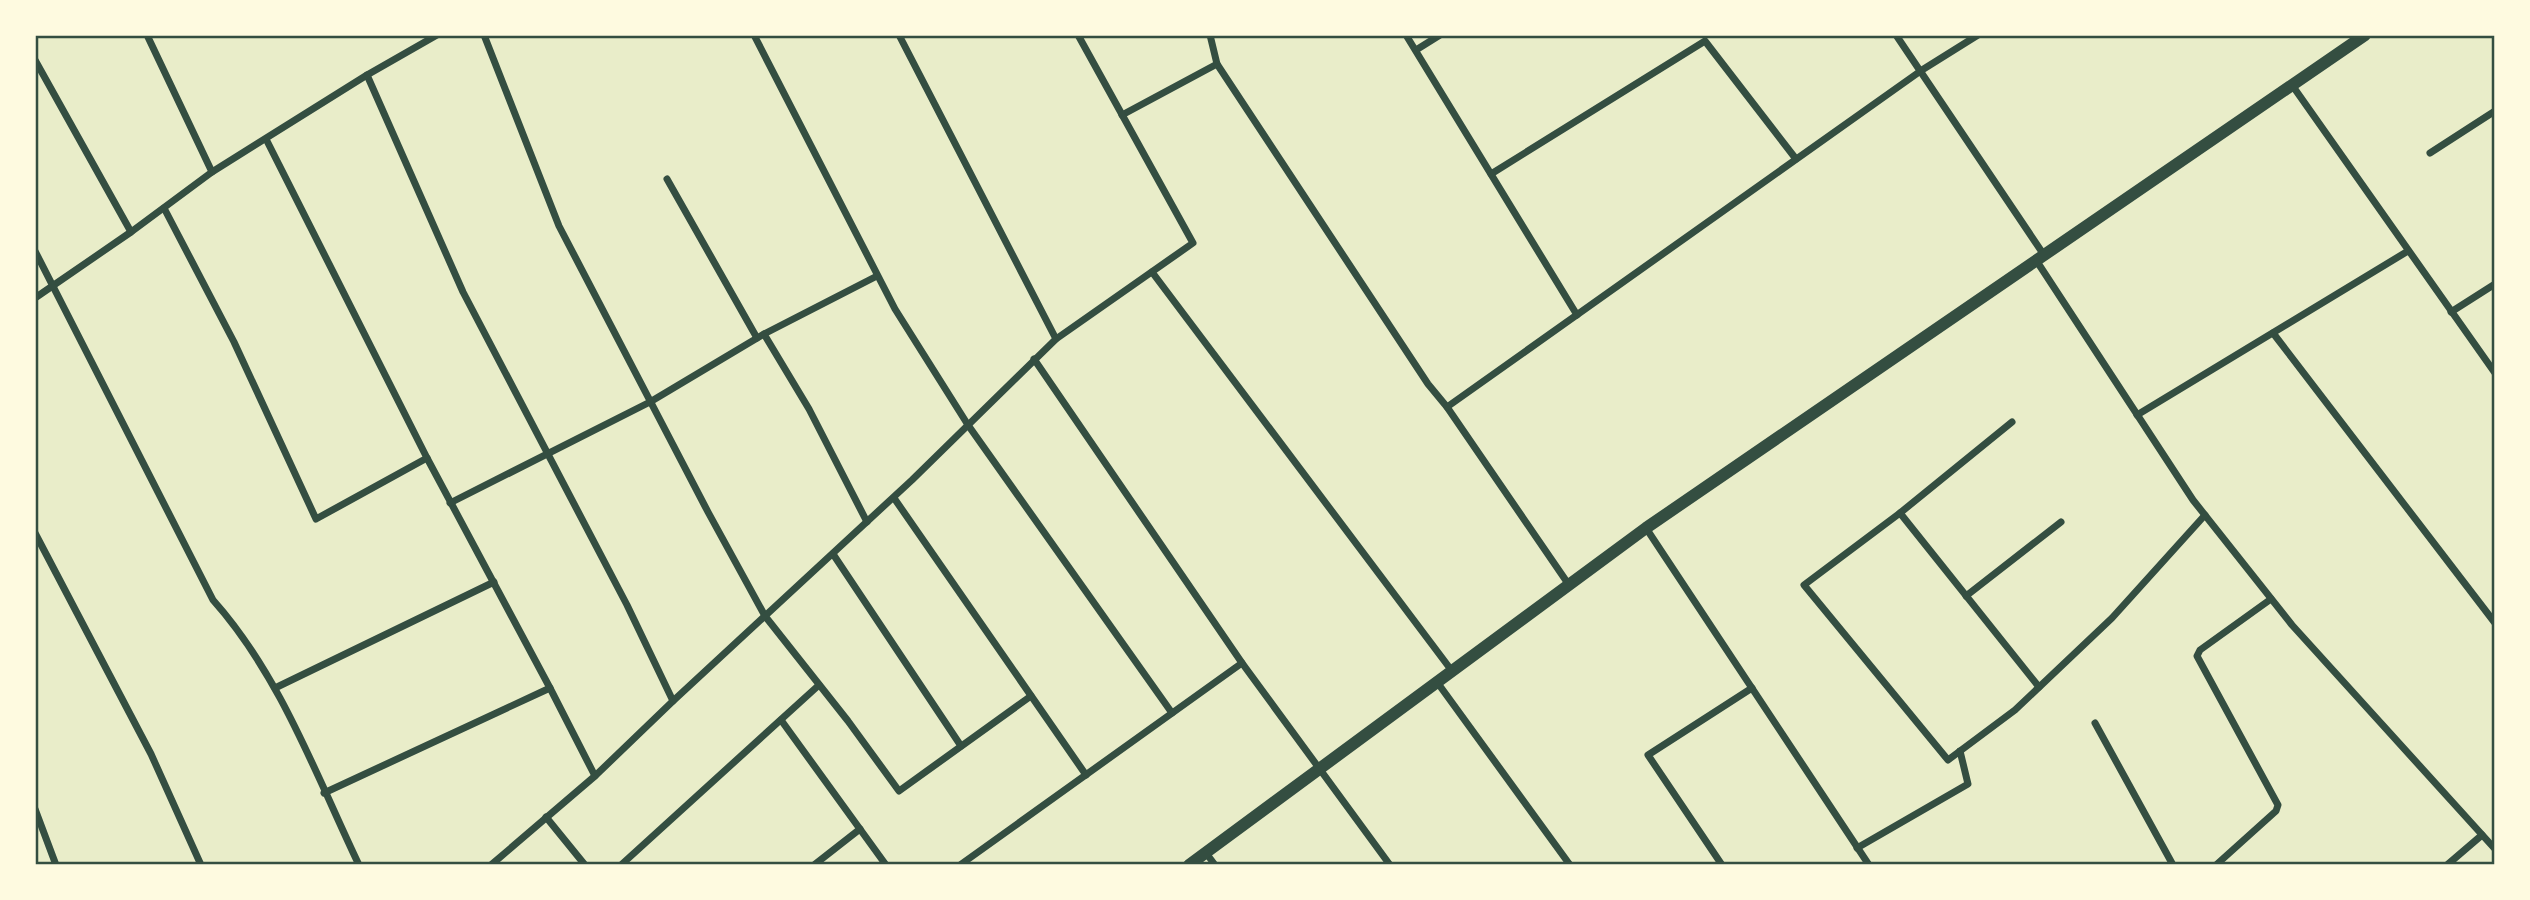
<svg xmlns="http://www.w3.org/2000/svg" width="2530" height="900" viewBox="0 0 2530 900" font-family="'Playfair Display',serif">
  <style>
    .lines { fill: none; stroke-linecap: round; stroke-linejoin: round }
    .minor { stroke: #344e41; stroke-width: 7 }
    .tertiary { stroke: #344e41; stroke-width: 12 }
    .neatline { fill: none; stroke: #344e41; stroke-width: 2.5 }
  </style>
  <rect width="100%" height="100%" fill="#e9edc9"/>
  <g class="lines">
    <g class="minor">
      <path d="M484,35L559,226L708,512L765,616L848,721L899,791L1031,696"/>
      <path d="M754,35L895,309L968,425L1172,713"/>
      <path d="M899,35L1056,339"/>
      <path d="M1210,35L1217,64L1428,384L1447,407L1569,585"/>
      <path d="M1406,35L1577,315"/>
      <path d="M1896,35L2044,255"/>
      <path d="M1416,50L1440,35"/>
      <path d="M35,60L131,232"/>
      <path d="M367,75L463,292L627,605L673,701"/>
      <path d="M2292,85L2495,373"/>
      <path d="M1122,115L1217,64"/>
      <path d="M266,139L427,458L550,688L595,776"/>
      <path d="M2430,153L2495,111"/>
      <path d="M212,172L367,75L437,35"/>
      <path d="M1491,174L1705,41L1796,159"/>
      <path d="M667,179L757,338"/>
      <path d="M164,208L234,342L316,519L427,458"/>
      <path d="M35,251L213,600C280,675 316,775 359,865"/>
      <path d="M2036,260L2193,500L2292,625L2495,849"/>
      <path d="M1152,272L1452,671"/>
      <path d="M35,298L131,232L212,172L147,35"/>
      <path d="M2451,312L2495,284"/>
      <path d="M2273,333L2495,623"/>
      <path d="M764,334L877,276"/>
      <path d="M1034,359L1242,663L1390,865"/>
      <path d="M1447,407L1922,70L1978,35"/>
      <path d="M2137,415L2408,251"/>
      <path d="M2012,422L1900,513L1804,585L1948,760L2015,710L2112,618L2205,515"/>
      <path d="M894,498L1086,775"/>
      <path d="M450,503L650,402L764,334L809,409L867,522"/>
      <path d="M1900,513L2039,687"/>
      <path d="M1646,528L1869,865"/>
      <path d="M35,533L151,754L201,865"/>
      <path d="M833,554L961,746"/>
      <path d="M1966,596L2061,522"/>
      <path d="M1437,682L1570,865"/>
      <path d="M275,688L494,582"/>
      <path d="M781,720L886,865"/>
      <path d="M2095,723L2173,865"/>
      <path d="M324,793L550,688"/>
      <path d="M35,809L56,865"/>
      <path d="M546,817L585,865"/>
      <path d="M1857,848L1968,784L1960,751"/>
      <path d="M1206,853L1215,865"/>
      <path d="M491,865L595,776L673,701L912,480L1056,339L1193,243L1078,35"/>
      <path d="M621,865L819,685"/>
      <path d="M814,865L860,829"/>
      <path d="M960,865L1242,663"/>
      <path d="M1722,865L1648,755L1752,688"/>
      <path d="M2216,865L2276,811L2278,805L2197,656L2200,650L2271,599"/>
      <path d="M2447,865L2482,835"/>
    </g>
    <path class="tertiary" d="M1189,865L1646,528L2365,35"/>
  </g>
  <rect width="2530" height="900" fill="none" stroke="#fefae0" stroke-width="74"/>
  <rect x="37" y="37" width="2456" height="826" class="neatline"/>
</svg>
